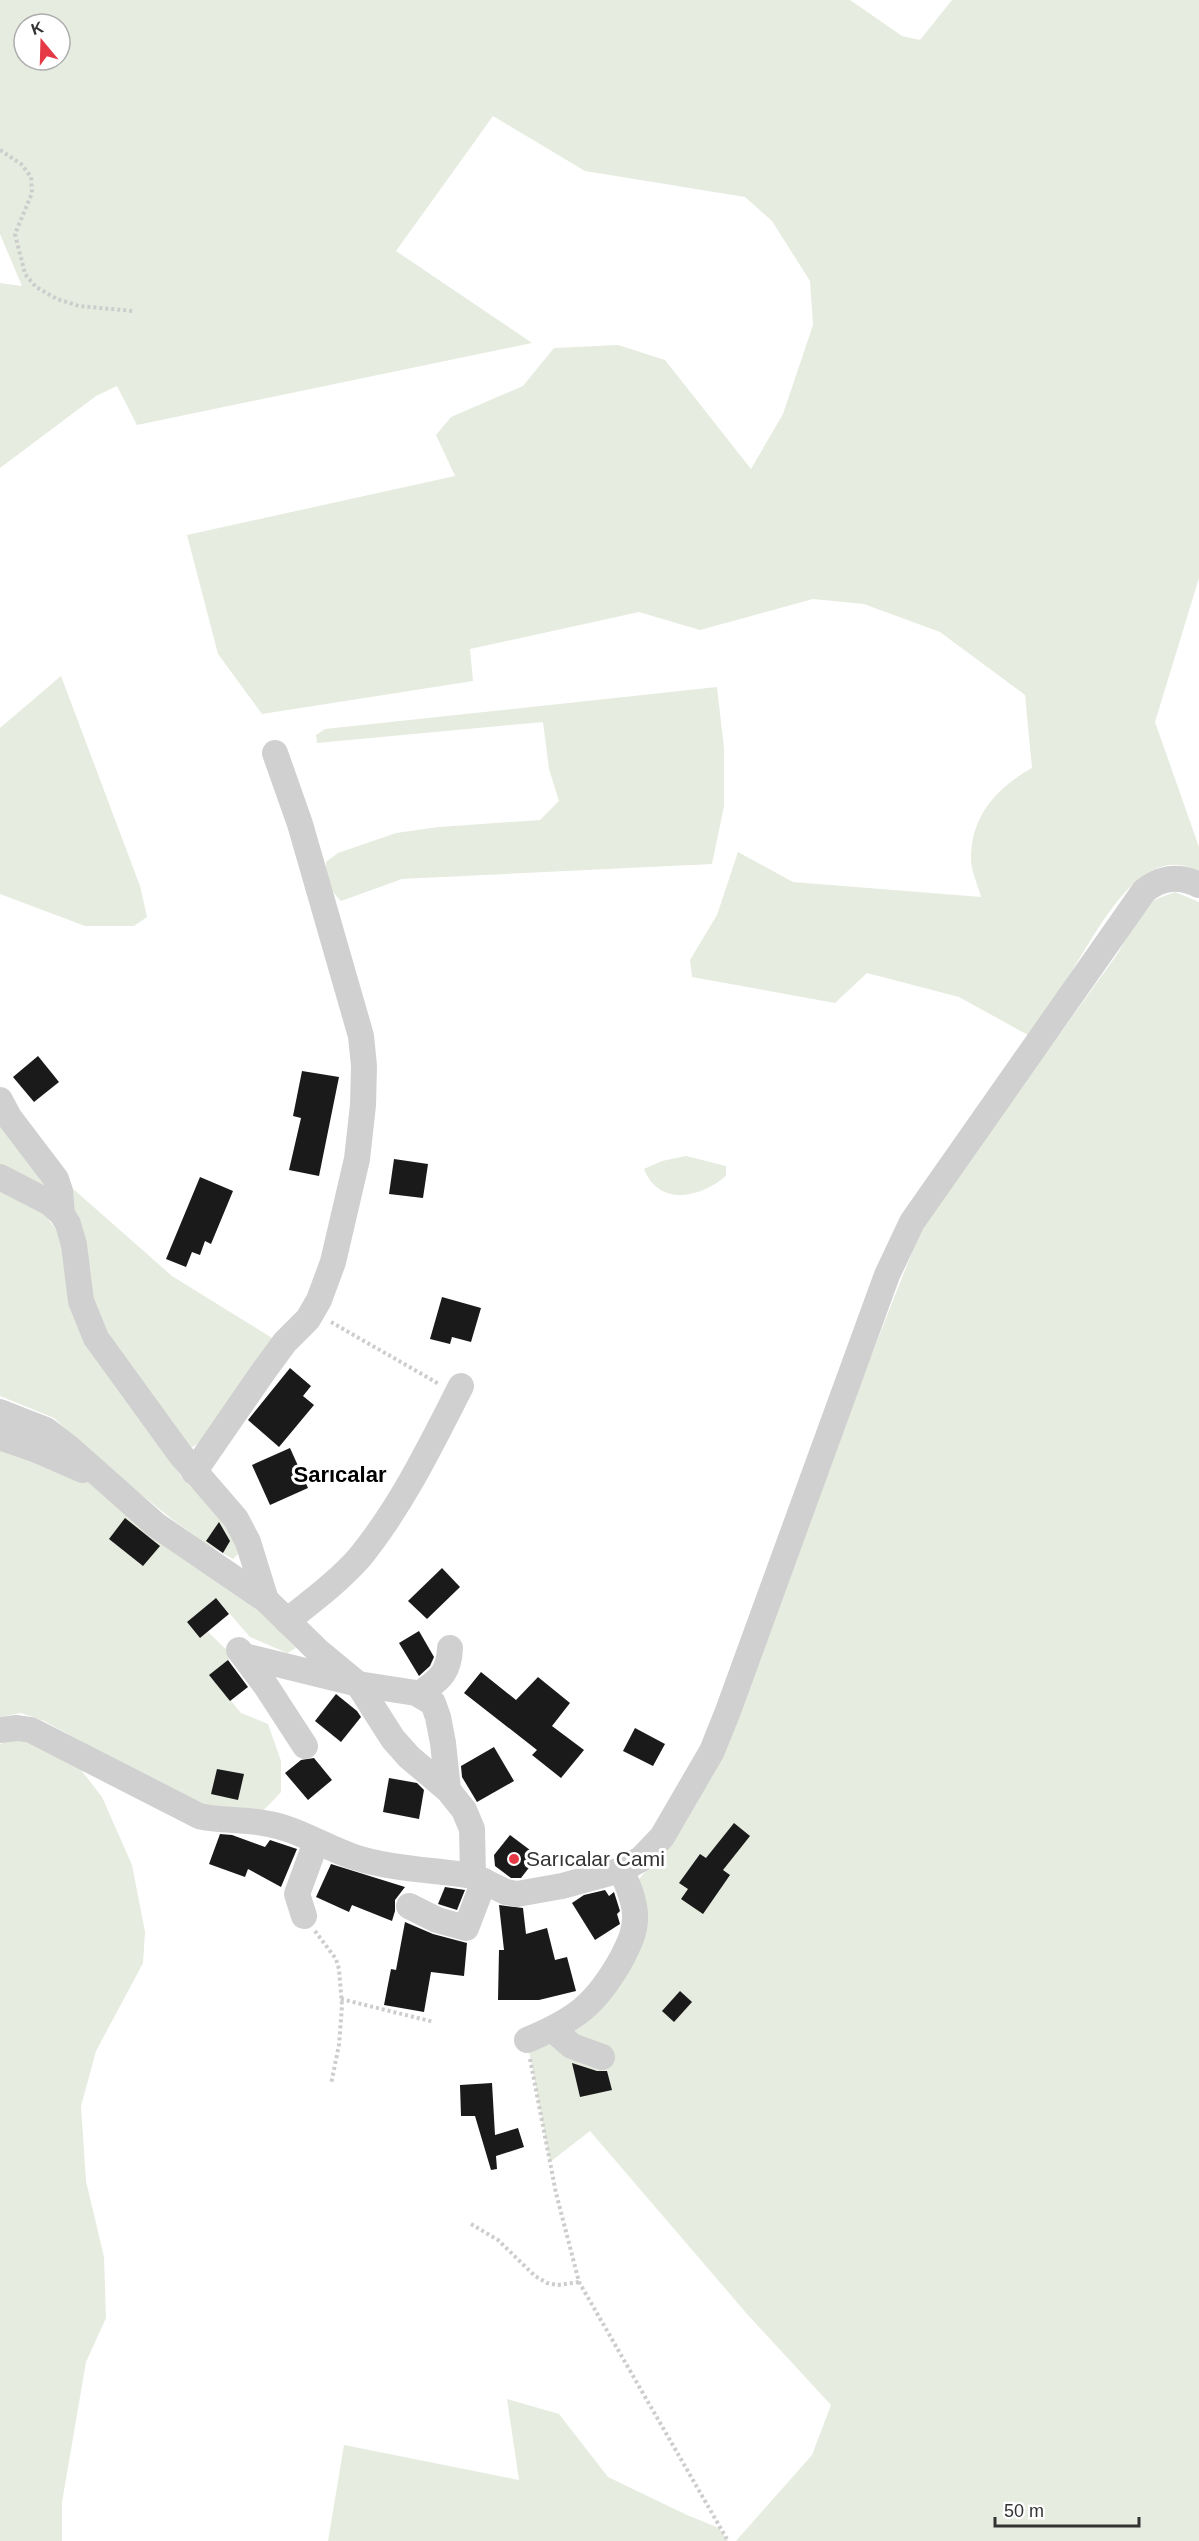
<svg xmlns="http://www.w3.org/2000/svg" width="1199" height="2541" viewBox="0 0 1199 2541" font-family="Arial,sans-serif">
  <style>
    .green { fill: #e6ecdf; fill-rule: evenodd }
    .building { fill: #1a1a1a }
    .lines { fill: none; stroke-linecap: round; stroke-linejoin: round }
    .path { stroke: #cdcdcd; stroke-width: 4; stroke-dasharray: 3 3; stroke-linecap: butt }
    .minor { stroke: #d0d0d0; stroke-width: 26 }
    .poi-dot { fill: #e63946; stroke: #fff; stroke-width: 2 }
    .labels { text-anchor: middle; stroke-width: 6; stroke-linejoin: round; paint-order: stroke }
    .poi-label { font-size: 21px; fill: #333; stroke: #fff; text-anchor: start }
    .neighbourhood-label { font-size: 22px; font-weight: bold; fill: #000; stroke: #fff }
  </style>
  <rect width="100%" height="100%" fill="#fff"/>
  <g class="green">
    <path d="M0,0H850L902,36L920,40L952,0H1199V578L1155,722L1199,847V873C1143,836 1096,934 1072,971C1058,993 1043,1014 1028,1035L959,997L867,973L835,1003L692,977L690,960L717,915L738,852L793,882L981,897C978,885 970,869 971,856C972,814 998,787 1032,768L1025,695L940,632L864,604L813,599L700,630L639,612L470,649L473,681L262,714L218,654L187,535L455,476L436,435L451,417L523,386L554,348L618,345L665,360L751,469L783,414L813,325L810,281L772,221L745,197L585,171L493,116L396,251L532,343L137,425L117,386L96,396L0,468V283L22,286L0,234ZM24,24H60V60H24Z"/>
    <path d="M61,676L140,886L147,917L134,926H85L0,894V728Z"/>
    <path d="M717,687L724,748V806L712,864L402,879L341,901C329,890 326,878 326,862L338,853L396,833L439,827L540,820L559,801L549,769L543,722L317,743L316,735L325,729Z"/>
    <path d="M1175,892L1199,902V2541H736L812,2455L831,2405L747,2314L590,2131L550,2162L527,2040L613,1974L630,1890L667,1846L712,1777L821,1483L920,1232L970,1159L1118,953L1146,903Z"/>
    <path d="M0,1117L51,1189L0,1167Z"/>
    <path d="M686,1156L726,1166V1176C700,1198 659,1207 644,1169L662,1161Z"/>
    <path d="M63,1180L172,1276L277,1341L205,1441L192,1447L181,1440L102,1330L89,1288L80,1222Z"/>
    <path d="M0,1187L45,1215L57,1231L64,1250L72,1313L83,1334L183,1479L221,1517L240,1552L233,1559L205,1543L173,1520L105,1465L54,1418L0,1396Z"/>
    <path d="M0,1421L35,1435L197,1565L266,1616L296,1648L287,1653L250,1637L216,1598L187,1622L200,1638L208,1632L233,1656L210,1675L241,1713L268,1724L281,1761V1792L263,1811L199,1806L44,1721L21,1713L0,1717Z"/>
    <path d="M13,1740L35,1744L74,1761L102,1797L132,1865L145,1932L143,1963L96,2051L81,2106L86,2181L104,2257L106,2318L86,2362L62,2502V2541H0V1744Z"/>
    <path d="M507,2399L559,2414L608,2477L687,2515L719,2528L728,2541H328L344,2445L519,2480Z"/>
  </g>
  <g class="building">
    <path d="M38,1056L59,1082L34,1102L13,1077Z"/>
    <path d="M302,1071L339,1077L319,1176L289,1170L301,1118L293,1116Z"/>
    <path d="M394,1159L428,1164L423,1198L389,1194Z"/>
    <path d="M200,1177L233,1191L211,1244L205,1241L200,1255L192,1252L186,1267L166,1259Z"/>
    <path d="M442,1297L481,1308L471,1342L452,1337L450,1344L430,1339Z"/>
    <path d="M290,1368L311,1386L303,1396L314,1405L279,1447L248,1420Z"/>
    <path d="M290,1448L308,1488L270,1505L252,1465Z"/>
    <path d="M125,1518L160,1546L143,1566L109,1539Z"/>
    <path d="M219,1522L230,1541L223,1553L206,1541Z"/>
    <path d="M442,1568L460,1587L427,1619L408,1601Z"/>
    <path d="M216,1598L229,1614L200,1638L187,1622Z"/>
    <path d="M419,1631L434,1657L430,1666L419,1676L399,1643Z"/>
    <path d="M228,1660L248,1687L230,1701L209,1675Z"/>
    <path d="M481,1672L516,1700L538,1677L570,1703L552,1726L584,1750L561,1778L532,1755L537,1750L464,1693Z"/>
    <path d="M336,1694L357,1711L361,1717L341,1742L315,1721Z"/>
    <path d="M635,1728L665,1744L653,1766L623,1751Z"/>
    <path d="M494,1747L514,1781L477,1802L462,1777L461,1766Z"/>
    <path d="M314,1758L332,1780L308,1800L285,1773L301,1760Z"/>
    <path d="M217,1769L244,1774L238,1800L211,1794Z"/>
    <path d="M389,1778L417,1783L424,1790L419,1819L383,1812Z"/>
    <path d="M734,1823L750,1836L723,1870L730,1875L703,1914L681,1899L688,1889L679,1883L700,1854L706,1858Z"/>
    <path d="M220,1834L232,1835L265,1847L270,1840L297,1849L281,1887L248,1869L245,1877L209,1864Z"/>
    <path d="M510,1835L538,1856L521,1878H511L495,1866L494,1855Z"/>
    <path d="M331,1864L405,1887L395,1900V1911L392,1921L352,1905L349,1912L316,1897Z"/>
    <path d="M445,1887L465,1890L457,1910L438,1904Z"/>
    <path d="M605,1890L609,1896L614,1892L620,1911L617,1914L620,1924L595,1940L572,1903L584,1895Z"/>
    <path d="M499,1905L523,1908L526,1934L547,1928L555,1960L567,1957L576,1991L539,2000H498L499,1950H504Z"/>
    <path d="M405,1922L433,1934L467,1943L464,1976L431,1972L424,2012L384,2005L391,1969L396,1970Z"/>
    <path d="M680,1991L692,2002L674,2022L662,2011Z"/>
    <path d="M572,2063L597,2071H607L612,2090L580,2097Z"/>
    <path d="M492,2083L495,2135L518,2128L524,2147L496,2156L497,2169L491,2170L475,2116H461L460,2085Z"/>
  </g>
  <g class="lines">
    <g class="path">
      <path d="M0,150L21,164L31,177L32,193L15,234L25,274L36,287L57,299L79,306L133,311"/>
      <path d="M331,1322L439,1384"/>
      <path d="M315,1931L336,1959L339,1969L342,2006L339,2045L331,2084"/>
      <path d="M341,1999L434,2022"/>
      <path d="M530,2059L556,2193L579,2282L728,2541"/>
      <path d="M471,2224L498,2240L535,2276L547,2283L558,2285L579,2282"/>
    </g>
    <g class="minor">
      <path d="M0,1100L9,1117L56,1179L60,1191L62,1214"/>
      <path d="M0,1177L50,1203L62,1214L68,1224L74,1245L81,1301L96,1338L180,1454L236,1519L248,1542L266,1600L318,1651L358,1684L393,1739L409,1757L448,1790"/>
      <path d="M0,1412L46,1430L68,1447L156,1525L266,1600"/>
      <path d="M2,1438L37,1450L83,1470"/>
      <path d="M194,1472L263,1372L285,1342L308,1319L319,1300L333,1262L357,1159L363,1105L364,1066L361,1036L300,824L275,753"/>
      <path d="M287,1621C312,1601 339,1581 360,1557C402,1505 431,1445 461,1386"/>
      <path d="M239,1650L266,1686L305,1746"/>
      <path d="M244,1656L358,1684L416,1693L433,1703L438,1717L443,1743L448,1790L464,1810L472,1829L473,1876L506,1892L517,1894L562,1886L621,1870L641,1859L662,1837L712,1751L728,1711L887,1275L912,1222L1144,891C1161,877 1179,875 1199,885"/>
      <path d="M420,1694C439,1679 449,1674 450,1648"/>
      <path d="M0,1730L17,1728L31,1730L199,1816C220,1821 242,1819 263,1823C295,1827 324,1847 354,1857C390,1869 435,1870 473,1876"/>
      <path d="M409,1906L437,1920L466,1928L484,1881"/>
      <path d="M304,1916L297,1894L316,1842"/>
      <path d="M552,2029L572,2046L602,2057"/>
      <path d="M527,2040C575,2020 596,2005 622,1958C629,1944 636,1931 635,1914C634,1899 628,1885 621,1870"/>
    </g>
  </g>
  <circle class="poi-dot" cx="514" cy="1859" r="6"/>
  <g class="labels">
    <g class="poi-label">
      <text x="526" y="1866">Sarıcalar Cami</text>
    </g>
    <g class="neighbourhood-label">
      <text x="340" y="1482">Sarıcalar</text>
    </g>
  </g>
  <g transform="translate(42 42) rotate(341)"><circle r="28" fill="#ffffff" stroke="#adadad" stroke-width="1.5"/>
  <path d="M0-4.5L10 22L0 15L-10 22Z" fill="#e63946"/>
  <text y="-9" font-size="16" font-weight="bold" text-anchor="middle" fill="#333333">K</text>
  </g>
  <path d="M995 2517v9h144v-9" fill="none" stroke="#333333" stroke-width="3"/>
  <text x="1004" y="2517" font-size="18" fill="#333333" stroke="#ffffff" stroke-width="4.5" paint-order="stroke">50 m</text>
</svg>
